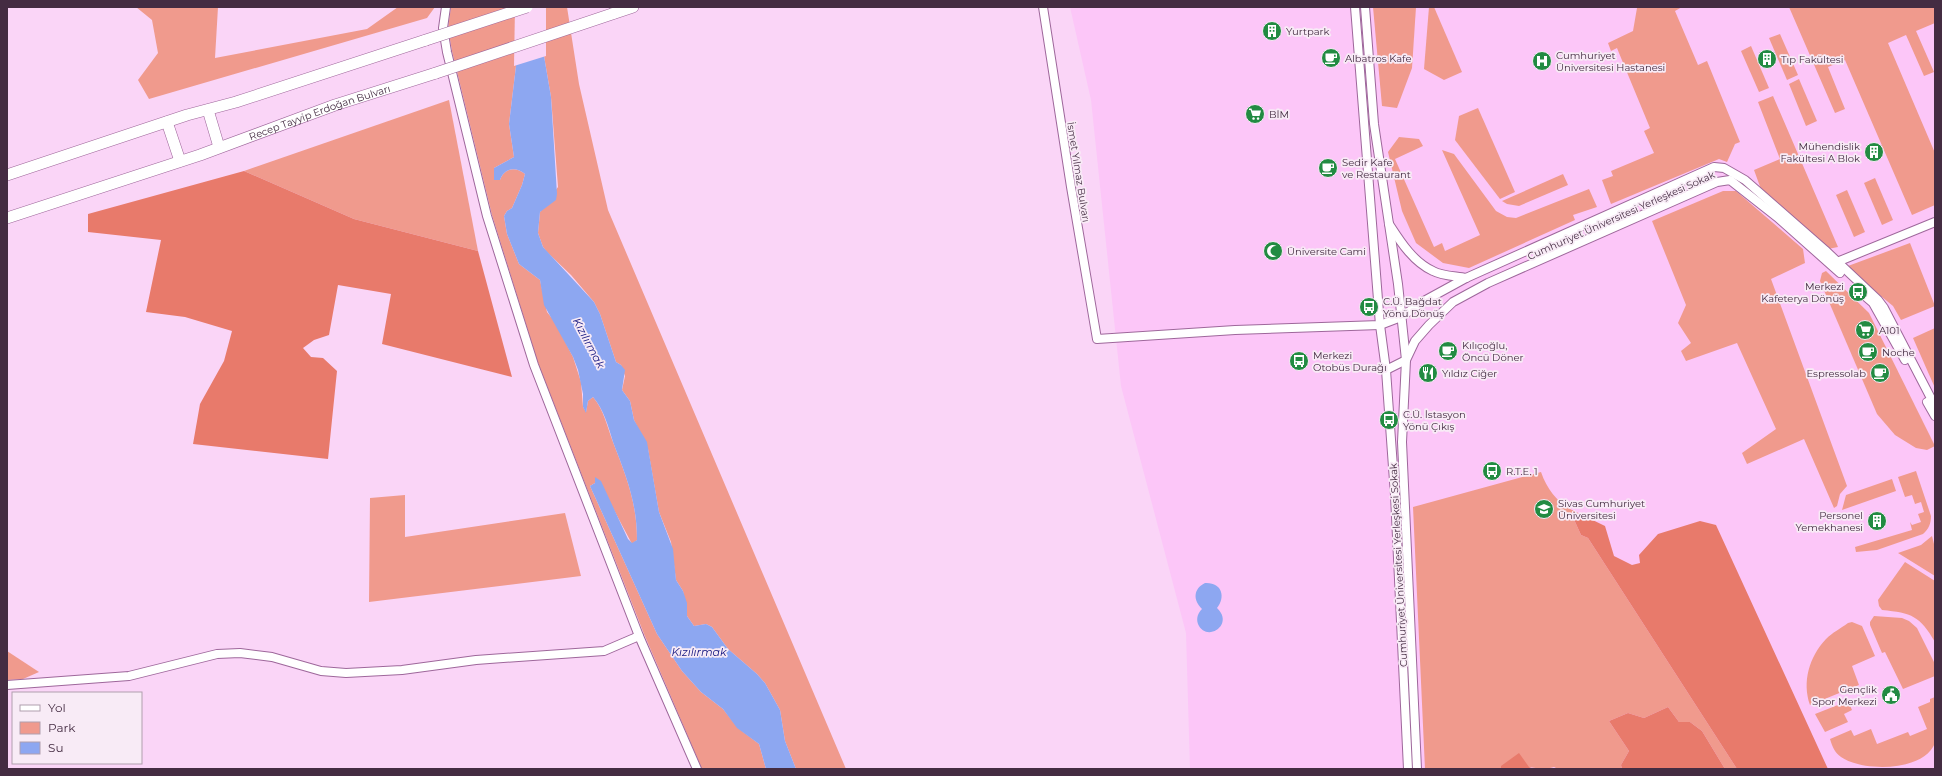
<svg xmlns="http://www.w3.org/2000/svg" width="1942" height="776" viewBox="0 0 1942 776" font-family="Montserrat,sans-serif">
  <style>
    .built { fill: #fcc6f8 }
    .green { fill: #f09a8d }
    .forest { fill: #e87a6b }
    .water { fill: #8da7f1 }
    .pier { fill: #fad5f7 }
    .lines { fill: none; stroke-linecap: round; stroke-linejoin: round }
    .street-casing { stroke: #9e679b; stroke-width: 10 }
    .secondary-casing { stroke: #9e679b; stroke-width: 12 }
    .street { stroke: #fff; stroke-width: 8 }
    .secondary { stroke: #fff; stroke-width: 11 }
    .secondary-bridge-casing { stroke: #9e679b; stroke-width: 12; stroke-linecap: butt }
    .secondary-bridge { stroke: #fff; stroke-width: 11 }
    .labels { text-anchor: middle; stroke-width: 3.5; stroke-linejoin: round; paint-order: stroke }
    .poi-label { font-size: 10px; fill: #442c42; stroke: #f8ebf6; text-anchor: start }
    .street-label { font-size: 10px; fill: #442c42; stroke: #f8ebf6 }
    .water-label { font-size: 11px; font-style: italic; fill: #11137e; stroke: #f8ebf6 }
  </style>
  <rect width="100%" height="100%" fill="#fad5f7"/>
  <path class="built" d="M1070,7H1935V769H1190L1186,633L1121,386L1091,100Z"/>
  <g class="green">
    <path d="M136,7H218L215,58L367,29L398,7H435L427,18L149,99L138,80L158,53L152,20Z"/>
    <path d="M451,7H517L516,66L509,124L514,157L494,168V180H500C504,168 516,166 525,174L522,185L512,208L507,211L504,216L507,234L519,264L540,280L547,312L555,322L573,357L581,382L583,407L586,412L588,401L593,397C604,410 607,426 613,442C626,476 637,502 637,540L632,544L605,493L595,483L590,486L657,634L682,671L701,692L723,709L738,728L759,744L766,769H702L644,634L538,363L492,215L452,51L448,28Z"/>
    <path d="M544,7H567L579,84L608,210L846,769H796L785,741L780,710L765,683L757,674L728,649L712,627L706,624L694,626L687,616L683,591L676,580L671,542L659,512L648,449L634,420L630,401L622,390L625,376L621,365L616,362L600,314L594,302L571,275L547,252L543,247L538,233L540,212L558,187L551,97L544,56Z"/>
    <path d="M1373,7H1416L1412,68L1397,108L1382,106Z"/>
    <path d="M1429,7H1434L1462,72L1444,80L1424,69Z"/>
    <path d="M1682,7L1675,11L1698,65L1707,61L1740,142L1735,144L1727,162L1719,159L1611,204L1602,180L1613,176L1611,171L1654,153L1644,131L1650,128L1619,53L1617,48L1611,51L1608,43L1633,31L1637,8Z"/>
    <path d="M1789,7H1935V23L1916,31L1934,72L1924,76L1906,35L1888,43L1935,153V205L1912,215L1845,60L1828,67L1845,109L1835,113Z"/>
    <path d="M1780,34L1798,75L1787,80L1769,38Z"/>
    <path d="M1751,46L1769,88L1759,92L1741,51Z"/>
    <path d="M1799,79L1817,121L1806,126L1789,84Z"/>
    <path d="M1773,96L1838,247L1828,249L1762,192L1754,170L1780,159L1758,102Z"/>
    <path d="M449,100L478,251L354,219L244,171Z"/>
    <path d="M1478,108L1515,192L1500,199L1455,140L1459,116Z"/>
    <path d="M1399,137L1419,139L1423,146L1395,159L1434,247L1442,243L1445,251L1480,235L1442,150L1454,154L1496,211L1507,217L1516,218L1589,189L1597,207L1573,215L1575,220L1469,268L1443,263L1416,243L1402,211L1388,152Z"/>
    <path d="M1563,174L1568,185L1519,206L1507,204L1502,201Z"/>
    <path d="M1875,178L1893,220L1882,225L1864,183Z"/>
    <path d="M1847,190L1865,232L1854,237L1836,195Z"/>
    <path d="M1723,191H1736L1803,249L1805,263L1771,279L1847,486L1840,494L1837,506L1834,508L1804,439L1747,464L1742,453L1776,429L1737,343L1686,361L1681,351L1691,343L1678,323L1686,305L1652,221Z"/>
    <path d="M1910,243L1935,306L1901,320L1893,306L1854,274L1848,266Z"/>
    <path d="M1826,271L1869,313L1935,446L1927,450L1916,448L1895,435L1877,414L1820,281L1822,273Z"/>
    <path d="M1935,328V388L1913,338Z"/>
    <path d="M1916,471L1931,516C1931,523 1929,529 1923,534L1877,550L1856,552L1855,547L1912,530L1910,522L1912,525L1921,522L1918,514L1924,512L1921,502L1915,504L1912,495L1905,497L1898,477Z"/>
    <path d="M1541,472C1547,489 1556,501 1572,510V515L1581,535L1588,538L1737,769H1725L1702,731L1690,722H1679L1668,707L1644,718L1628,713L1609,721L1629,751L1621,765L1622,769H1558L1554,767C1544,770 1537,768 1528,767C1519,766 1510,766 1501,766V769H1425L1413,507Z"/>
    <path d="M1892,479L1896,491L1842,510L1846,495Z"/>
    <path d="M405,495V537L565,513L581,576L369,602L370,498Z"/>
    <path d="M1932,536L1935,548V576L1898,553L1921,545Z"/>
    <path d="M1905,562L1935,581V642C1920,616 1912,613 1882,610L1879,606L1878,600Z"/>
    <path d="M1874,616L1902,618L1909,621L1917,628L1935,664V676L1903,689L1885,652L1882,653L1870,625V622Z"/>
    <path d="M1852,622L1862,626L1875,656L1852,666L1859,685L1810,705C1802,682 1809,657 1826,639C1832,633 1841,628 1848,623Z"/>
    <path d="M7,651L39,672L23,679L7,680Z"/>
    <path d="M1935,697C1935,706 1938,736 1935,743C1924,772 1862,772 1841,757C1835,753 1832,746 1830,739L1851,730L1854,736L1871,729L1877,744L1908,732L1910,736L1927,729L1918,707L1930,702V699Z"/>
    <path d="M1848,701L1852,710L1844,714L1848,722L1825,732L1815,714Z"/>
  </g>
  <g class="forest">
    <path d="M244,171L354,219L478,251L512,377L382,344L391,294L338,285L329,335L314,340L303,348L311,357L323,358L337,371L328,459L193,444L200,404L224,361L232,331L185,317L146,312L161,240L88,232V214Z"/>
    <path d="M1572,510L1605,526L1614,556L1632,565L1640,563L1639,555L1658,534L1700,521L1716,525L1828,769H1737L1588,538L1581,535L1572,515Z"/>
    <path d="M1668,707L1679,722H1690L1702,731L1725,769H1622L1621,765L1629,751L1609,721L1628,713L1644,718Z"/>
    <path d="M1519,753L1529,767L1534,769H1501V766Z"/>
  </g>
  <g class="water">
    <path d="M516,53L544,56L551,97L557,194L556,200L540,212L538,233L543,247L594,302L600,314L616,362L621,365L625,370L622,390L630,401L634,420L647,442L659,512L673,549L676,580L683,591L687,603V616L694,626L706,624L712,627L728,649L757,674L765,683L780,710L785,741L796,769H766L759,744L737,728L723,709L701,692L682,671L657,634L590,486L595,483V477L601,481L628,539L632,543L637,540C637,502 626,476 613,442C608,426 604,410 593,397L588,401L586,413L583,407V394L578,370L573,357L544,305L540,280L519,264L507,234L504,216L507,211L512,208L522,185L525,174C516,166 504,168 500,180H494V168L514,157L509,124L516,66Z"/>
    <path d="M1205,583C1222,582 1226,597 1217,608C1235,625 1206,643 1198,624C1196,618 1198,613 1202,609C1193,600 1193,589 1205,583Z"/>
  </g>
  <path class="pier" d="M515,7H546V56L514,66Z"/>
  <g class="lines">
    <g class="street-casing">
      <g id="street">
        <path d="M446,7L443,28L447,52L487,216L534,365L639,636L697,769"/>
        <path d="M1043,7L1071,187L1097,339L1235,330L1380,325L1401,317L1424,301L1466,278L1714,167L1724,168L1745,180L1825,250L1878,300L1884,308L1935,406"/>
        <path d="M1355,7L1380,325L1386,370L1395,495L1408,769"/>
        <path d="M1365,7L1374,124L1398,284L1406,360L1402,442L1417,769"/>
        <path d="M1389,224C1400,241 1413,262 1433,271C1442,276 1456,276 1466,278"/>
        <path d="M1837,262L1935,222"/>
        <path d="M1866,297L1873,303L1905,360"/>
        <path d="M1386,370L1406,360L1415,341L1429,325L1453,302L1488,283L1717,182L1730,180L1777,217L1840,273"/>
        <path d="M1927,402L1935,416"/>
        <path d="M7,685L129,676L217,654L240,653L272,657L321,671L346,673L402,670L476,660L604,651L639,636"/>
      </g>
    </g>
    <g class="secondary-casing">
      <g id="secondary">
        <path d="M612,14L633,7"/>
        <path d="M208,110L219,147"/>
        <path d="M167,122L180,161"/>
        <path d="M7,175L187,115L236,102L426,40"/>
        <path id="s1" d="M7,218L200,155L335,105L436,73"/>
      </g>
    </g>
    <use href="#street" class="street"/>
    <use href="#secondary" class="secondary"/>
    <g class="secondary-bridge-casing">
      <g id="secondary-bridge">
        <path d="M426,40L527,7"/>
        <path d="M436,73L612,14"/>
      </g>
    </g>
    <use href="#secondary-bridge" class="secondary-bridge"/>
  </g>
  <defs>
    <g id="building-disc" transform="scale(1)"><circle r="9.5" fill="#228b42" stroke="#f8ebf6"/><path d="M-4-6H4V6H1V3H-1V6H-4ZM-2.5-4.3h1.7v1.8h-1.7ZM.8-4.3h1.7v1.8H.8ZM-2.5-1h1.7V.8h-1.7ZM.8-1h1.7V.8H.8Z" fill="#fff"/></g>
    <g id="cafe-disc" transform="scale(1)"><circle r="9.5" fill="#228b42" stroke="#f8ebf6"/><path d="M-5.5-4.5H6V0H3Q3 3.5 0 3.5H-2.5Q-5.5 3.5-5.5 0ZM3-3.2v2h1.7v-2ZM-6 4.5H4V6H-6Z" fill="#fff"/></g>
    <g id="hospital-disc" transform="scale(1)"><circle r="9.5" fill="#228b42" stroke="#f8ebf6"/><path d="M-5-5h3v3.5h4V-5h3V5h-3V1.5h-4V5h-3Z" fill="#fff"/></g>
    <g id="supermarket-disc" transform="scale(1)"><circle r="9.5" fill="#228b42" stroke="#f8ebf6"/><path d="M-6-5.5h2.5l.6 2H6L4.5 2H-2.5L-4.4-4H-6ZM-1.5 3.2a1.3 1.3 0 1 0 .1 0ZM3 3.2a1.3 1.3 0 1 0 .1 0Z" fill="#fff"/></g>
    <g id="mosque-disc" transform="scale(1)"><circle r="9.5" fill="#228b42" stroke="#f8ebf6"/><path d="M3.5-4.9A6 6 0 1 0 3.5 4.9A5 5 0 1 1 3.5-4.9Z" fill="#fff"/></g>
    <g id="bus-disc" transform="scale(1)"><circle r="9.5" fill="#228b42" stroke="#f8ebf6"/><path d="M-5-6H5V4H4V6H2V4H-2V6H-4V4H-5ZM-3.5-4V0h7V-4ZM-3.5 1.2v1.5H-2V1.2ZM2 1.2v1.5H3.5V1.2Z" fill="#fff"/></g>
    <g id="restaurant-disc" transform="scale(1)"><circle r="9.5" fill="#228b42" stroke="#f8ebf6"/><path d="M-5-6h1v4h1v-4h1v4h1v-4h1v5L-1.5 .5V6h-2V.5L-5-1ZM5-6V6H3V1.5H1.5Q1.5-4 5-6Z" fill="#fff"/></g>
    <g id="university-disc" transform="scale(1)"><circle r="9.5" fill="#228b42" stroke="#f8ebf6"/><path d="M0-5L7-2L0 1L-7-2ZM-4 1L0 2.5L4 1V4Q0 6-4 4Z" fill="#fff"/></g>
    <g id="civic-disc" transform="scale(1)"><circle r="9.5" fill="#228b42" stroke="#f8ebf6"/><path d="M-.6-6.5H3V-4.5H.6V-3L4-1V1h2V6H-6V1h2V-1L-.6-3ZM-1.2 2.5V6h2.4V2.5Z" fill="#fff"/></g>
  </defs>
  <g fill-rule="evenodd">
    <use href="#building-disc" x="1272" y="31"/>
    <use href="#cafe-disc" x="1331" y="58"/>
    <use href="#building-disc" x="1767" y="59"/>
    <use href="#hospital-disc" x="1542" y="61"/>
    <use href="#supermarket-disc" x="1255" y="114"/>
    <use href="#building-disc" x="1874" y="152"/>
    <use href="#cafe-disc" x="1328" y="168"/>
    <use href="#mosque-disc" x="1273" y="251"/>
    <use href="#bus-disc" x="1858" y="292"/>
    <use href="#bus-disc" x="1369" y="307"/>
    <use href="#supermarket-disc" x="1865" y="330"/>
    <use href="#cafe-disc" x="1448" y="351"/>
    <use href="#cafe-disc" x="1868" y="352"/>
    <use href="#bus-disc" x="1299" y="361"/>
    <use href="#restaurant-disc" x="1428" y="373"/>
    <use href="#cafe-disc" x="1880" y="373"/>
    <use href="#bus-disc" x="1389" y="420"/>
    <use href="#bus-disc" x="1492" y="471"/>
    <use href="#university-disc" x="1544" y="509"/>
    <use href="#building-disc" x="1877" y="521"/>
    <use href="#civic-disc" x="1891" y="695"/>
  </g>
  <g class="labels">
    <g class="poi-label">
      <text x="1286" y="35">Yurtpark</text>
      <text x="1556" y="59">Cumhuriyet<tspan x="1556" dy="12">Üniversitesi Hastanesi</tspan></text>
      <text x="1345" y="62">Albatros Kafe</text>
      <text x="1781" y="63">Tıp Fakültesi</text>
      <text x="1269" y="118">BİM</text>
      <text x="1860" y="150" text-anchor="end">Mühendislik<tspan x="1860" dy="12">Fakültesi A Blok</tspan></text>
      <text x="1342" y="166">Sedir Kafe<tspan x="1342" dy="12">ve Restaurant</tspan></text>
      <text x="1287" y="255">Üniversite Cami</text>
      <text x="1844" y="290" text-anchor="end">Merkezi<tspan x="1844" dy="12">Kafeterya Dönüş</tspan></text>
      <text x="1383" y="305">C.Ü. Bağdat<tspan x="1383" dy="12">Yönü Dönüş</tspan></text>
      <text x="1879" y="334">A101</text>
      <text x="1462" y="349">Kılıçoğlu,<tspan x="1462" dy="12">Öncü Döner</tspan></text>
      <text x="1882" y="356">Noche</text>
      <text x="1313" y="359">Merkezi<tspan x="1313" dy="12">Otobüs Durağı</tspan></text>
      <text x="1442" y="377">Yıldız Ciğer</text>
      <text x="1866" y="377" text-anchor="end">Espressolab</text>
      <text x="1403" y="418">C.Ü. İstasyon<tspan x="1403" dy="12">Yönü Çıkış</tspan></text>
      <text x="1506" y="475">R.T.E. 1</text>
      <text x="1558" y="507">Sivas Cumhuriyet<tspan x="1558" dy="12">Üniversitesi</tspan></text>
      <text x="1863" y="519" text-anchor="end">Personel<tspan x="1863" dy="12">Yemekhanesi</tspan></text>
      <text x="1877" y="693" text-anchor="end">Gençlik<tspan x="1877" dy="12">Spor Merkezi</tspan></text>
    </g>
    <g class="street-label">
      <text dy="4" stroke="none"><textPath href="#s1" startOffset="330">Recep Tayyip Erdoğan Bulvarı</textPath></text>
      <text transform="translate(1079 172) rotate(81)" y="4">İsmet Yılmaz Bulvarı</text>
      <text transform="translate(1621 215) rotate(-24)" y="4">Cumhuriyet Üniversitesi Yerleşkesi Sokak</text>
      <text transform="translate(1398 565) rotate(-93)" y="4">Cumhuriyet Üniversitesi Yerleşkesi Sokak</text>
    </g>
    <g class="water-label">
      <text transform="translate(589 343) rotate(62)" y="4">Kızılırmak</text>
      <text x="699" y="656">Kızılırmak</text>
    </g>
  </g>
  <rect width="1942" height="776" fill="none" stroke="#442c42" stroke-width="16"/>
  <rect x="12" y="692" width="130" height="72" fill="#f8ebf6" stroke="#b09fae"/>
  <rect x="20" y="705" width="20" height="6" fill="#ffffff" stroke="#b09fae"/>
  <text x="48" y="712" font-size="12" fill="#442c42">Yol</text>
  <rect x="20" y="722" width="20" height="12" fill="#f09a8d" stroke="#b09fae"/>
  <text x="48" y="732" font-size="12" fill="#442c42">Park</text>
  <rect x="20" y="742" width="20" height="12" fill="#8da7f1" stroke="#b09fae"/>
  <text x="48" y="752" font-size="12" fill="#442c42">Su</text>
</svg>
